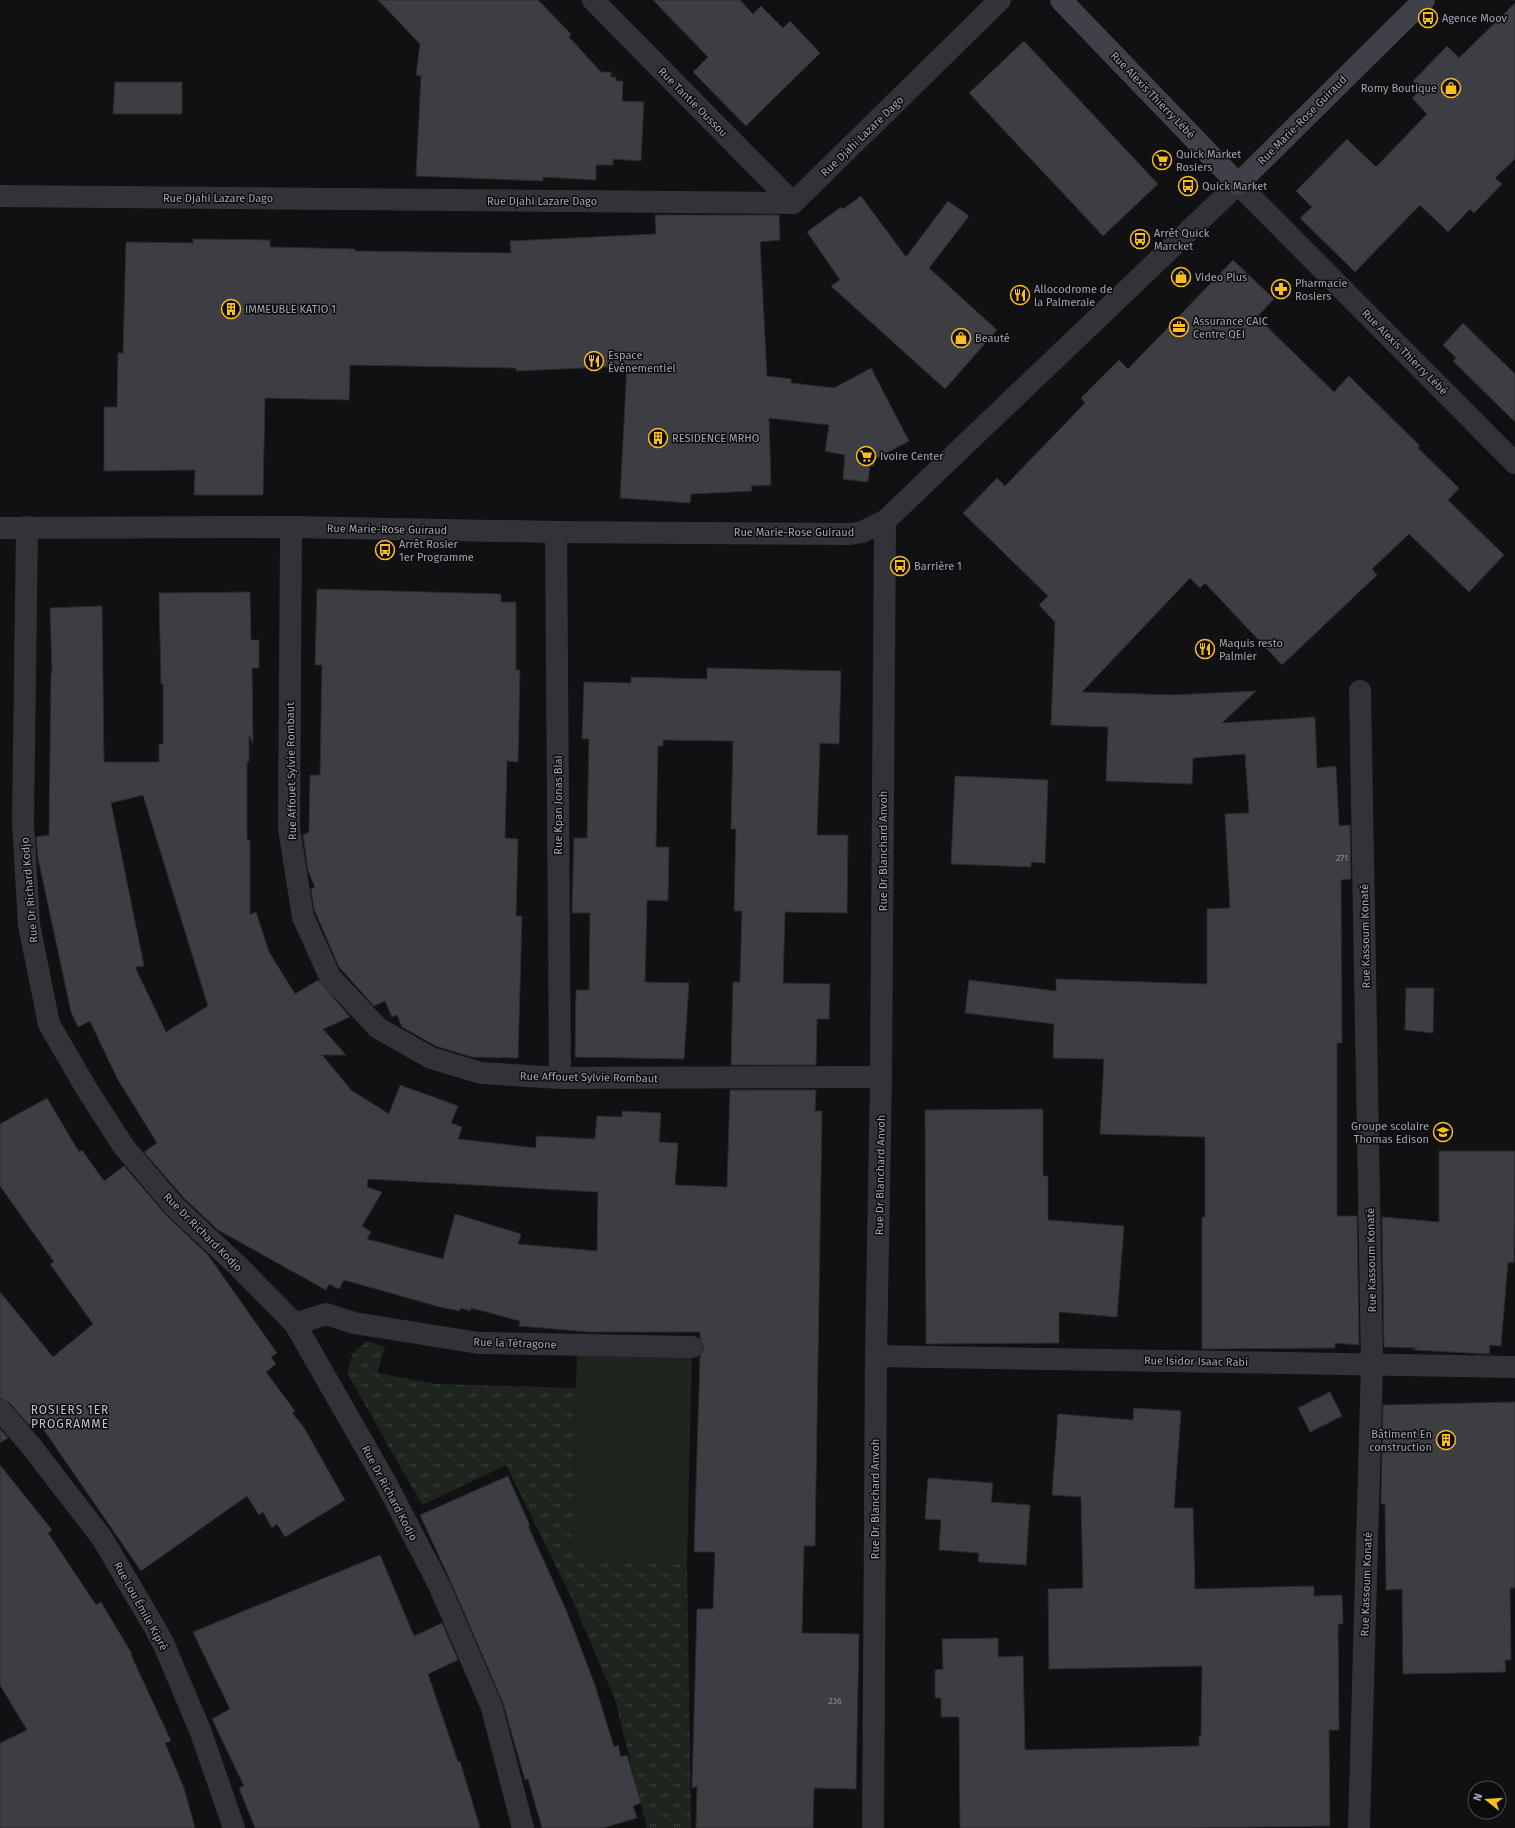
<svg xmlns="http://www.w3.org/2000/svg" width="1515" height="1828" viewBox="0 0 1515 1828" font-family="'Fira Sans',sans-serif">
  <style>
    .grass { fill: url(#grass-tufts) }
    .park { fill: #1d251e }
    .building { fill: #3d3e43; stroke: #2b2b2f; fill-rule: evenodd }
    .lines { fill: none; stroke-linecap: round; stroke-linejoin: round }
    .minor { stroke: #323238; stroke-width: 22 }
    .tertiary { stroke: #323238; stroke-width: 22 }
    .secondary { stroke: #404148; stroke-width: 22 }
    .labels { text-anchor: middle; stroke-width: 3; stroke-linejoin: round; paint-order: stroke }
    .number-label { font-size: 9px; fill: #888c98 }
    .poi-label { font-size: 11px; fill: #a1a6b4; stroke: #0c0c0d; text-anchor: start }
    .street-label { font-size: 11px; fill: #a1a6b4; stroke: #0c0c0d }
    .neighbourhood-label { font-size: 12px; letter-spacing: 1px; fill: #c2c5d0; stroke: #0c0c0d }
  </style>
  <defs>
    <pattern id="grass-tufts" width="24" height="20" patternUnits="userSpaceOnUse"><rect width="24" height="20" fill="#1d251e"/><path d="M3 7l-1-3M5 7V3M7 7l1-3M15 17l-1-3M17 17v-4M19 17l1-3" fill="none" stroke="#3b423c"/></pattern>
  </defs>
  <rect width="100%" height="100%" fill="#111113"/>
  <path class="grass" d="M367,1341L385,1347L377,1373L436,1384L576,1388L572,1561L687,1564L691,1828H647L615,1700L573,1601L506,1465L422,1505L347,1373L353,1353Z"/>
  <path class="park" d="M577,1348L692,1351L687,1564L572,1561Z"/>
  <g class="building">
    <path d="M378,0H538L571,34L569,37L601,72H611V77H616V81H623L622,101L644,102L641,161L613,159V165H596V180L543,177V181L416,176L421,76L416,75L420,44Z"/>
    <path d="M653,0H740L753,14L761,6L783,28L790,21L820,53L746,126L693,72L708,57Z"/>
    <path d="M1515,3V159L1495,178L1502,184L1474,213L1470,209L1448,232L1420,205L1355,272L1300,218L1312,207L1296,191L1347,139L1376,167L1427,114L1412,98L1421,89L1413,81L1447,46L1459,58Z"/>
    <path d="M1024,41L1158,184L1103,236L969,93Z"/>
    <path d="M115,82H182V114H113Z"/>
    <path d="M861,196L906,257L948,201L969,216L929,268L997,330L945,389L831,286L840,280L807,232L841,207L843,209Z"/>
    <path d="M655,215H779L780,240L760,242L767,376L791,379V383L834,388L871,368L909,441L875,459L874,466H870L868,482L843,479L845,455L825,451L829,425L769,418L771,485L751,486L752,491L691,494L690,503L620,498L627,366L516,371V368L350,365L349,400L265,398L263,495H194L195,470L104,471V407H117L118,353H123L126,242L193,243V239L270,240V247L355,249V251L511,253L510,241L656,234Z"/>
    <path d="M1233,260L1274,299L1257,317L1334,392L1349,376L1420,446L1418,448L1459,488L1448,500L1504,555L1469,592L1409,534L1372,569L1377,575L1282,665L1205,583L1200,588L1190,578L1082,692L1172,695L1256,691L1222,723L1315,717L1317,768L1336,766L1339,826L1350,825L1351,879L1341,880L1342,1043H1337V1216H1357L1359,1345L1335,1343V1348L1202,1349V1217H1205V1137L1100,1134L1104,1059L1053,1058L1054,1024L965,1013L969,980L1056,991V979L1207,984V909L1230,908L1225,814L1249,813L1245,754L1193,758L1192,784L1106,781L1108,727L1051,725L1055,622L1039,605L1048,596L963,513L997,478L1005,486L1085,403L1081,398L1119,360L1128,369Z"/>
    <path d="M1463,323L1515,374V422L1453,361L1456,358L1443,345Z"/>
    <path d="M317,589L501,594V602H516V670H520L518,762L507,761L505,838L518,839L516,916H522L518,1058L472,1057L436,1046L402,1027L397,1015L392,1017L385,1001L374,1006L339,967L314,909L311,889L315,887L308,871L303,835L309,832L310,775H320L322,665H315Z"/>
    <path d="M250,592L251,640H259V668H252L253,744L249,735V762H247V840H250V915L256,912L269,952L295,994L318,980L350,1017L323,1029L346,1055H321L323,1056L351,1090L389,1114L400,1085L458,1106L451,1123L462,1127L458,1139L536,1148V1136L595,1139L597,1116L622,1117V1111L661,1113L659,1142L678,1143L675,1185L727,1187L730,1090H816L815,1111H822L815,1546H804L802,1633L859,1634L856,1789L814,1788L813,1828H696L697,1786L692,1788L697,1609H713L715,1552H694L700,1356L704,1348L700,1338V1332H590L519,1326L520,1321L471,1308V1311L460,1308V1311L440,1307L344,1280L339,1289L329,1284L326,1290L218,1230L184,1198L144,1152L157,1143L117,1078L90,1021L78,1027L71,1012L38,858L36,837L49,835L51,673H52L50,608L102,606L104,762H159V744H163V684H161L159,593ZM143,795L208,1006L166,1032L135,967L144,966L111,803ZM368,1179L598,1192L597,1251L518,1244L521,1234L455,1214L443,1259L367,1239L371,1232L362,1226L382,1192L367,1187Z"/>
    <path d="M707,668L841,671L839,744L820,743L817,835H848L847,913L785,912L783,983L830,984L829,1019H817L816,1065H731L733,982H740L742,911H734L736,829H731L733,741L663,740V746H658L656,847H669L668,901L647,900L645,982L689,983L684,1059L575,1057L576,990H589L590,913H572L574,838H587L589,739H582L584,682L631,683V677L707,679Z"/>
    <path d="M955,776L1048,780L1045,863L1031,862V867L951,864Z"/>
    <path d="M1406,988H1434L1433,1033L1405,1030Z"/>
    <path d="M47,1098L79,1152L82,1150L104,1181L124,1166L166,1215L208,1255L277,1353L271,1357L276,1364L266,1372L295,1411L292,1413L303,1426L345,1500L285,1537L277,1524L272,1528L263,1512L259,1515L247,1496L141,1571L37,1420L29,1425L9,1402L0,1398V1292L53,1357L93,1324L50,1264L54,1262L0,1186V1124Z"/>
    <path d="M1043,1109V1176H1048V1220L1124,1226L1117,1317L1059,1312V1343L926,1344L925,1110Z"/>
    <path d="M1439,1151H1515L1514,1263L1508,1262L1501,1346L1490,1345L1489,1354L1413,1350L1417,1348L1384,1347L1382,1217L1439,1222Z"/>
    <path d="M1330,1392L1342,1416L1310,1432L1298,1408Z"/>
    <path d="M1515,1402V1588H1510L1511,1660H1505L1506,1672L1403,1674L1402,1589L1386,1590L1385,1504H1381L1383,1405Z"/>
    <path d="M1134,1408L1181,1411L1174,1508H1193L1195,1589L1314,1586V1596L1342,1595L1343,1624H1338L1339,1730H1329L1330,1826L1188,1828H960L959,1717H941V1698H935V1670L943,1669L942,1639L998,1638V1657L1023,1656L1025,1750L1199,1746V1736H1201L1202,1666L1049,1669L1048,1589L1083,1588L1081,1497L1052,1495L1058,1414L1133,1420Z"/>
    <path d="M0,1429L8,1438L0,1443Z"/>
    <path d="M0,1465L52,1530L48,1533L96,1605L101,1602L132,1654L131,1655L171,1741L165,1743L184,1788L195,1828H0V1743L27,1730L0,1685Z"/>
    <path d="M508,1476L530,1526H528L567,1612L595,1685L614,1747L618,1745L621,1757L627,1755L641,1803L633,1806L637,1818L603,1828H542L528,1779L525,1780L503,1703L450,1580L420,1515Z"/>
    <path d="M928,1478L993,1483L991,1502L1030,1505L1026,1565L978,1562L979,1553L939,1550L941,1520L925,1519Z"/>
    <path d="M380,1555L414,1636L442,1623L458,1660L428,1674L458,1762L460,1761L480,1828H255L239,1788L244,1786L212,1719L230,1709L193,1632Z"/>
  </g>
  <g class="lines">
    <g class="minor">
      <path d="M593,0L793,203"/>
      <path d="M0,196L793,203L1000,0"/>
      <path d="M27,527L23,823L29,925L49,1024L86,1088L124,1147L175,1207L239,1267L295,1324L386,1483L439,1585L492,1708L523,1828"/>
      <path d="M291,527L289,828L303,917L330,977L378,1028L431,1058L481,1073L560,1078L881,1077"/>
      <path d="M556,532L560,1078"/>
      <path d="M295,1324L326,1314L354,1323L479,1343L692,1347"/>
      <path d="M876,1356L1515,1367"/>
      <path d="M0,1410L31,1446L102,1538L155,1628L164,1645L200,1730L234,1828"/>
      <path d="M873,1828L876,1356L881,1077L885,521"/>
      <path d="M1359,1828L1372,1364L1360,691"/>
    </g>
    <path class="tertiary" d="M0,528L291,527L556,532L850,534L862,532L885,521L1238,184L1515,463"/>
    <path class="secondary" d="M1061,0L1238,184L1424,0"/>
  </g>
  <defs>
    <g id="bus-ring" transform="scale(1)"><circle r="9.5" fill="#0c0c0d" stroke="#fcbe1f" stroke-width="1.5"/><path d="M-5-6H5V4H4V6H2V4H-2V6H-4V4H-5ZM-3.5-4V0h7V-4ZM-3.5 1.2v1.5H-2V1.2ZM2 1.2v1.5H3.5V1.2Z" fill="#fcbe1f"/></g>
    <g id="shop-ring" transform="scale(1)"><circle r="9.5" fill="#0c0c0d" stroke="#fcbe1f" stroke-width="1.5"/><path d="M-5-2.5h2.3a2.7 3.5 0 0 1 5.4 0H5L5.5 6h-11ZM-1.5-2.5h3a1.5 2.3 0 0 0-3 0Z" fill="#fcbe1f"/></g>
    <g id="supermarket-ring" transform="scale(1)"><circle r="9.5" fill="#0c0c0d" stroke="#fcbe1f" stroke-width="1.5"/><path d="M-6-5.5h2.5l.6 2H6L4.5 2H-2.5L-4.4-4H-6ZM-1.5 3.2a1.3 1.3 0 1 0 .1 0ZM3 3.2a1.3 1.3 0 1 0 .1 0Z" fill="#fcbe1f"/></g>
    <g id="pharmacy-ring" transform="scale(1)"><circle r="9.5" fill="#0c0c0d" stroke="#fcbe1f" stroke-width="1.5"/><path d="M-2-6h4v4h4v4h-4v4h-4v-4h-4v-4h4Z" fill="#fcbe1f"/></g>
    <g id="restaurant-ring" transform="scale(1)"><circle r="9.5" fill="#0c0c0d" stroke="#fcbe1f" stroke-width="1.5"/><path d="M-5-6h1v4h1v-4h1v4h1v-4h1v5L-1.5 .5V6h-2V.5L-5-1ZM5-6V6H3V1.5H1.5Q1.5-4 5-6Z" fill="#fcbe1f"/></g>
    <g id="building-ring" transform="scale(1)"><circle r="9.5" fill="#0c0c0d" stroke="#fcbe1f" stroke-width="1.5"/><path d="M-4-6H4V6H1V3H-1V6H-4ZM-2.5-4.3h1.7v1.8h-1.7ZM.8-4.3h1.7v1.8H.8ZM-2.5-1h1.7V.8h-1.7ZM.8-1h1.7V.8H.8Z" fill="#fcbe1f"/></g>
    <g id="office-ring" transform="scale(1)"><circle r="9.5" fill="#0c0c0d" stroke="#fcbe1f" stroke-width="1.5"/><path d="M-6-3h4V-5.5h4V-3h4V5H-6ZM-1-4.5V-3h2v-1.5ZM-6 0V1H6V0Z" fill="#fcbe1f"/></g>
    <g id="school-ring" transform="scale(1)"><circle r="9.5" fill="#0c0c0d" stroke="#fcbe1f" stroke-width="1.5"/><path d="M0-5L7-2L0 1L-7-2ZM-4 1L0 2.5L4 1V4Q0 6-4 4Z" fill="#fcbe1f"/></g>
  </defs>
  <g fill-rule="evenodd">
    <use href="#bus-ring" x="1428" y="18"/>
    <use href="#shop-ring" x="1451" y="88"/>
    <use href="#supermarket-ring" x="1162" y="160"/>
    <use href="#bus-ring" x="1188" y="186"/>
    <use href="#bus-ring" x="1140" y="239"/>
    <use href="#shop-ring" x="1181" y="277"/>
    <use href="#pharmacy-ring" x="1281" y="289"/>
    <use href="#restaurant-ring" x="1020" y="295"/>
    <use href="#building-ring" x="231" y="309"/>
    <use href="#office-ring" x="1179" y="327"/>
    <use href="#shop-ring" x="961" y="338"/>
    <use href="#restaurant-ring" x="594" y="361"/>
    <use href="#building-ring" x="658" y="438"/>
    <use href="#supermarket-ring" x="866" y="456"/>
    <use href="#bus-ring" x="385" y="550"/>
    <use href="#bus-ring" x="900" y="566"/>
    <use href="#restaurant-ring" x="1205" y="649"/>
    <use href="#school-ring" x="1443" y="1132"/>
    <use href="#building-ring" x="1446" y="1440"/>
  </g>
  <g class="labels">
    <g class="number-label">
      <text x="1342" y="861">271</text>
      <text x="835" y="1704">236</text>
    </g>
    <g class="poi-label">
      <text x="1442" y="22">Agence Moov</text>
      <text x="1437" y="92" text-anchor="end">Romy Boutique</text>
      <text x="1176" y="158">Quick Market<tspan x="1176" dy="13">Rosiers</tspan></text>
      <text x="1202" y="190">Quick Market</text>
      <text x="1154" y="237">Arrêt Quick<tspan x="1154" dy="13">Marcket</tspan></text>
      <text x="1195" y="281">Video Plus</text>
      <text x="1295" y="287">Pharmacie<tspan x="1295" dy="13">Rosiers</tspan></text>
      <text x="1034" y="293">Allocodrome de<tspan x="1034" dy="13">la Palmeraie</tspan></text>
      <text x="245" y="313">IMMEUBLE KATIO 1</text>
      <text x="1193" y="325">Assurance CAIC<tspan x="1193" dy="13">Centre QEI</tspan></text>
      <text x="975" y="342">Beauté</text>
      <text x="608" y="359">Espace<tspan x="608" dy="13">Événementiel</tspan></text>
      <text x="672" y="442">RESIDENCE MRHO</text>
      <text x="880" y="460">Ivoire Center</text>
      <text x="399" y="548">Arrêt Rosier<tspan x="399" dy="13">1er Programme</tspan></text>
      <text x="914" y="570">Barrière 1</text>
      <text x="1219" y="647">Maquis resto<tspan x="1219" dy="13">Palmier</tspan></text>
      <text x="1429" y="1130" text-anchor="end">Groupe scolaire<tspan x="1429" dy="13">Thomas Edison</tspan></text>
      <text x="1432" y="1438" text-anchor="end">Bâtiment En<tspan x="1432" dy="13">construction</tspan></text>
    </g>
    <g class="street-label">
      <text transform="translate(1153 95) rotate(46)" y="4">Rue Alexis Thierry Lébé</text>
      <text transform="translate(693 102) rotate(45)" y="4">Rue Tantie Oussou</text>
      <text transform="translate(1302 120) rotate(-45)" y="4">Rue Marie-Rose Guiraud</text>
      <text transform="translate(862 136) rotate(-44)" y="4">Rue Djahi Lazare Dago</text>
      <text x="218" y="202">Rue Djahi Lazare Dago</text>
      <text x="542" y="205">Rue Djahi Lazare Dago</text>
      <text transform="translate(1405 352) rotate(45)" y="4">Rue Alexis Thierry Lébé</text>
      <text transform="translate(387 529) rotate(1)" y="4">Rue Marie-Rose Guiraud</text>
      <text x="794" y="536">Rue Marie-Rose Guiraud</text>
      <text transform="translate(291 771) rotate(-91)" y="4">Rue Affouet Sylvie Rombaut</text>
      <text transform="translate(558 805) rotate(-90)" y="4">Rue Kpan Jonas Blai</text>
      <text transform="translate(883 851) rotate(-90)" y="4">Rue Dr Blanchard Anvoh</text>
      <text transform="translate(29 890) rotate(-95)" y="4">Rue Dr Richard Kodjo</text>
      <text transform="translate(1365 936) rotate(-91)" y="4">Rue Kassoum Konaté</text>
      <text transform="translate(589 1077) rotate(1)" y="4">Rue Affouet Sylvie Rombaut</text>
      <text transform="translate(880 1175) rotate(-89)" y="4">Rue Dr Blanchard Anvoh</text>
      <text transform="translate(203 1232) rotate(45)" y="4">Rue Dr Richard Kodjo</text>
      <text transform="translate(1371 1260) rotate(-91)" y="4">Rue Kassoum Konaté</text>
      <text transform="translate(515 1343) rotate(2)" y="4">Rue la Tétragone</text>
      <text transform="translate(1196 1361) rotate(1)" y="4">Rue Isidor Isaac Rabi</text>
      <text transform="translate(390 1493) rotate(62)" y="4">Rue Dr Richard Kodjo</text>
      <text transform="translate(875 1499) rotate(-90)" y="4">Rue Dr Blanchard Anvoh</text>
      <text transform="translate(1366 1584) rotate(-88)" y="4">Rue Kassoum Konaté</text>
      <text transform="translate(141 1606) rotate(61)" y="4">Rue Lou Émile Kipré</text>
    </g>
    <g class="neighbourhood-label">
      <text x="70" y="1414">ROSIERS 1ER<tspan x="70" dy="14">PROGRAMME</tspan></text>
    </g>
  </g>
  <g transform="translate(1487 1800) rotate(287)"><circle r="19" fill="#0c0c0d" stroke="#484a50"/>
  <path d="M0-3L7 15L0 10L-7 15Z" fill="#fcbe1f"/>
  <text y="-6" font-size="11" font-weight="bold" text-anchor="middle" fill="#a1a6b4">N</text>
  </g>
</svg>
